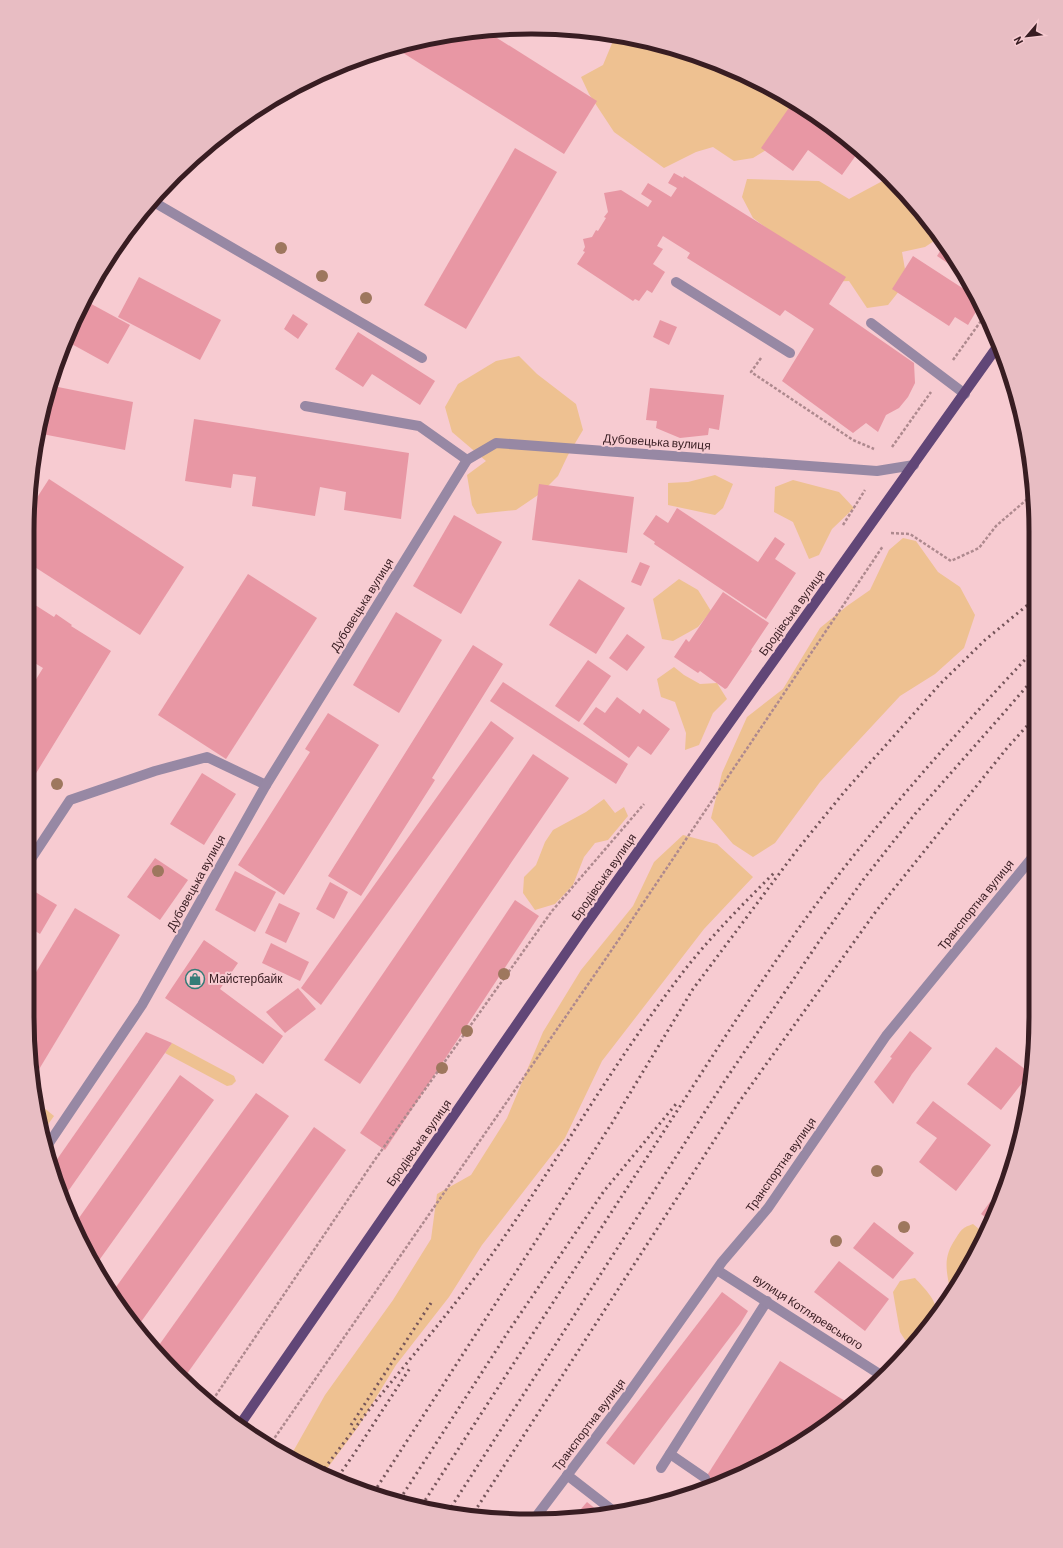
<svg xmlns="http://www.w3.org/2000/svg" width="1063" height="1548" viewBox="0 0 1063 1548" font-family="Barlow,sans-serif">
  <style>
    .green { fill: #eec191 }
    .building { fill: #e897a4 }
    .lines { fill: none; stroke-linecap: round; stroke-linejoin: round }
    .path { stroke: #ae898e; stroke-width: 2.5; stroke-dasharray: 3 2; stroke-linecap: butt }
    .lane { stroke: #9788a4; stroke-width: 10 }
    .street { stroke: #9788a4; stroke-width: 10 }
    .primary { stroke: #614677; stroke-width: 10 }
    .rail { stroke: #745459; stroke-width: 3; stroke-dasharray: 2 4; stroke-linecap: butt }
    .tree { fill: #9e775e }
    .labels { text-anchor: middle; stroke-width: 4; stroke-linejoin: round; paint-order: stroke }
    .street-label { font-size: 12px; fill: #381d22; stroke: #f7cbd1 }
    .poi-label { font-size: 12px; fill: #381d22; stroke: #f7cbd1; text-anchor: start }
    .rim { fill: none; stroke: #381d22; stroke-width: 5 }
  </style>
  <rect width="100%" height="100%" fill="#f7cbd1"/>
  <g class="green">
    <path d="M591,33L630,37L725,65L785,98L788,101L790,124L771,147L753,158L734,161L713,147L696,152L664,168L614,132L589,94L581,77L603,65L613,41L597,38Z"/>
    <path d="M890,177L932,225L940,237L925,247L902,252L907,281L888,305L867,308L849,281L827,282L780,238L753,218L742,197L747,179L819,181L849,199Z"/>
    <path d="M519,356L537,374L576,404L583,430L568,455L558,476L541,493L516,510L477,514L472,505L467,475L486,461L452,432L445,407L458,384L496,361Z"/>
    <path d="M715,475L733,484L723,508L715,515L668,505V483L688,482Z"/>
    <path d="M793,480L839,492L854,508L832,529L819,555L809,559L793,522L774,512L775,487Z"/>
    <path d="M903,538L916,541L938,572L960,587L975,615L964,648L935,674L900,696L820,782L775,843L753,857L733,844L711,818L722,773L747,717L783,689L820,628L847,606L870,590L889,550Z"/>
    <path d="M679,579L698,590L711,611L698,627L673,641L662,639L653,599Z"/>
    <path d="M674,667L684,675L700,684L717,683L727,699L713,713L699,745L685,750L686,733L675,702L661,697L657,679Z"/>
    <path d="M604,799L615,813L624,807L628,816L608,840L595,843L584,857L573,885L555,904L535,910L523,893L524,877L536,865L545,842L553,830L586,812Z"/>
    <path d="M683,835L717,844L753,877L704,929L602,1061L565,1138L482,1245L449,1297L396,1365L358,1427L323,1474L290,1457L325,1395L393,1300L431,1239L437,1194L471,1175L507,1118L543,1032L581,970L633,906L654,862Z"/>
    <path d="M172,1043L234,1076L236,1081L232,1085L227,1086L165,1053Z"/>
    <path d="M38,1103L54,1116L42,1133Z"/>
    <path d="M973,1224L985,1234L958,1284H949C945,1265 945,1254 956,1238C962,1229 962,1228 973,1224Z"/>
    <path d="M915,1278C924,1288 937,1300 937,1314L914,1341L907,1343L900,1332L893,1292L900,1281Z"/>
  </g>
  <g class="building">
    <path d="M486,31L597,101L564,154L400,51L404,46L433,37Z"/>
    <path d="M793,102L812,112L859,151L842,175L808,150L793,171L761,148Z"/>
    <path d="M515,148L557,172L466,329L424,305Z"/>
    <path d="M674,173L683,178L684,176L846,277L829,304L914,363L915,383L908,397L899,408L886,415L878,432L866,423L853,433L782,381L814,329L785,310L780,316L687,258L690,253L663,236L657,246L663,249L653,264L665,272L652,293L647,290L639,301L635,299L633,301L577,264L585,252L583,251L585,247L583,239L592,237L596,230L598,231L606,218L604,217L608,212L604,193L621,190L648,207L652,201L641,194L648,183L671,197L677,188L668,183Z"/>
    <path d="M944,245L961,272L937,256Z"/>
    <path d="M913,256L970,293L968,297L980,305L968,325L955,317L949,326L892,289Z"/>
    <path d="M139,277L221,320L200,360L118,317Z"/>
    <path d="M84,300L130,325L108,364L68,342L79,308Z"/>
    <path d="M293,314L308,324L298,339L284,329Z"/>
    <path d="M660,320L677,327L669,345L653,337Z"/>
    <path d="M358,332L435,381L420,405L372,374L363,387L335,369Z"/>
    <path d="M53,386L133,402L125,450L37,433Z"/>
    <path d="M650,388L724,395L719,430L709,428L708,435L680,438L656,428L657,421L646,420Z"/>
    <path d="M194,419L409,453L401,519L344,510L346,492L320,487L315,516L252,506L256,477L233,474L231,488L185,481Z"/>
    <path d="M49,479L184,567L140,635L27,562V531L29,510Z"/>
    <path d="M539,484L634,497L627,553L532,540Z"/>
    <path d="M677,508L758,562L775,537L785,544L775,559L796,573L766,619L654,544L655,542L643,534L656,515L668,523Z"/>
    <path d="M454,515L502,542L461,614L413,586Z"/>
    <path d="M640,562L650,566L641,586L631,582Z"/>
    <path d="M248,574L317,618L226,759L158,715Z"/>
    <path d="M579,579L625,608L596,654L549,625Z"/>
    <path d="M723,592L769,623L751,650L752,651L727,688L725,689L700,671L698,673L674,657L686,639L689,642Z"/>
    <path d="M32,603L54,617L56,614L72,625L71,626L111,651L27,788V694L43,668L28,659L34,650L27,645V611Z"/>
    <path d="M396,612L442,640L399,713L353,685Z"/>
    <path d="M627,634L645,647L627,671L609,658Z"/>
    <path d="M473,645L503,664L432,778L435,780L361,896L328,876Z"/>
    <path d="M588,660L611,676L579,722L555,706Z"/>
    <path d="M503,682L628,764L616,784L490,701Z"/>
    <path d="M617,697L640,714L643,709L670,729L651,755L638,746L629,758L583,724L596,707L605,713Z"/>
    <path d="M328,713L379,745L284,895L238,865L310,752L305,749Z"/>
    <path d="M491,721L514,738L321,1005L301,988Z"/>
    <path d="M533,754L569,778L360,1084L324,1060Z"/>
    <path d="M202,773L236,794L204,845L170,824Z"/>
    <path d="M155,858L188,880L160,920L127,897Z"/>
    <path d="M235,871L276,892L255,932L215,910Z"/>
    <path d="M330,882L348,892L334,919L316,909Z"/>
    <path d="M27,887L57,905L40,934L27,926Z"/>
    <path d="M515,900L539,916L385,1150L360,1133Z"/>
    <path d="M279,903L300,913L286,943L265,933Z"/>
    <path d="M75,908L120,935L35,1076L27,1016V987Z"/>
    <path d="M204,940L238,963L220,989L283,1036L263,1064L165,998Z"/>
    <path d="M271,943L309,962L300,981L262,963Z"/>
    <path d="M298,988L316,1009L285,1033L266,1012Z"/>
    <path d="M910,1031L932,1048L912,1074L893,1104L874,1082L892,1058L890,1057Z"/>
    <path d="M146,1032L172,1043L62,1200L51,1168Z"/>
    <path d="M996,1047L1030,1073L1001,1110L967,1084Z"/>
    <path d="M180,1075L214,1100L95,1266L74,1225Z"/>
    <path d="M256,1093L289,1116L138,1326L111,1294Z"/>
    <path d="M933,1101L991,1145L956,1191L919,1162L937,1138L916,1123Z"/>
    <path d="M314,1127L346,1150L184,1378L157,1348Z"/>
    <path d="M990,1202L998,1208L991,1221L981,1214Z"/>
    <path d="M874,1222L914,1253L893,1279L853,1248Z"/>
    <path d="M839,1261L889,1299L865,1331L814,1292Z"/>
    <path d="M722,1292L748,1311L740,1324L634,1465L606,1443Z"/>
    <path d="M780,1361L850,1404L812,1436L755,1469L699,1488Z"/>
    <path d="M587,1502L602,1514L574,1517Z"/>
  </g>
  <g class="lines">
    <g class="path">
      <path d="M761,358L751,372L853,440L874,449"/>
      <path d="M953,360L986,314"/>
      <path d="M892,447L931,392"/>
      <path d="M843,525L865,490"/>
      <path d="M891,533L910,534L951,561L979,548L996,526L1032,495"/>
      <path d="M210,1404L374,1161L552,911L644,804"/>
      <path d="M269,1446L609,954L883,546"/>
    </g>
    <g class="lane">
      <path d="M152,201L422,358"/>
      <path d="M676,282L790,353"/>
      <path d="M871,323L965,394"/>
      <path d="M305,406L419,426L467,460"/>
      <path d="M27,865L70,800L155,771L207,757L266,785"/>
      <path d="M670,1454L705,1478"/>
      <path d="M661,1468L767,1301"/>
      <path d="M567,1475L616,1513"/>
      <path d="M538,1514L624,1400L722,1262L768,1208L886,1036L1036,853"/>
    </g>
    <g class="street">
      <path d="M45,1149L142,1005L266,785L467,460L496,443L877,471L914,465"/>
      <path d="M717,1270L884,1377"/>
    </g>
    <path class="primary" d="M239,1426L584,927L997,347"/>
    <g class="rail">
      <path d="M351,1425L431,1303"/>
      <path d="M321,1473C343,1444 365,1414 388,1386C421,1346 454,1306 485,1264C551,1173 606,1074 674,984C704,943 740,907 776,871"/>
      <path d="M335,1481L354,1454L410,1368"/>
      <path d="M374,1492L612,1123L693,989L797,850L845,791L941,683L985,640L1036,598"/>
      <path d="M400,1499L510,1329L604,1191L676,1104"/>
      <path d="M422,1505C496,1391 570,1276 644,1162C698,1079 751,994 809,914C878,820 956,733 1036,648"/>
      <path d="M448,1512L724,1082L818,943L863,880L915,814L1036,676"/>
      <path d="M471,1517L739,1102L877,910L1007,748L1036,716"/>
    </g>
  </g>
  <g class="tree">
    <circle cx="281" cy="248" r="6"/>
    <circle cx="322" cy="276" r="6"/>
    <circle cx="366" cy="298" r="6"/>
    <circle cx="57" cy="784" r="6"/>
    <circle cx="158" cy="871" r="6"/>
    <circle cx="504" cy="974" r="6"/>
    <circle cx="467" cy="1031" r="6"/>
    <circle cx="442" cy="1068" r="6"/>
    <circle cx="877" cy="1171" r="6"/>
    <circle cx="904" cy="1227" r="6"/>
    <circle cx="836" cy="1241" r="6"/>
  </g>
  <defs>
    <g id="shop-ring" transform="scale(1)"><circle r="9.5" fill="#f7cbd1" stroke="#347c77" stroke-width="1.5"/><path d="M-5-2.5h2.3a2.7 3.5 0 0 1 5.4 0H5L5.5 6h-11ZM-1.5-2.5h3a1.5 2.3 0 0 0-3 0Z" fill="#347c77"/></g>
  </defs>
  <g fill-rule="evenodd">
    <use href="#shop-ring" x="195" y="979"/>
  </g>
  <g class="labels">
    <g class="street-label">
      <text transform="translate(657 442) rotate(4)" y="4">Дубовецька вулиця</text>
      <text transform="translate(362 605) rotate(-58)" y="4">Дубовецька вулиця</text>
      <text transform="translate(792 613) rotate(-54)" y="4">Бродівська вулиця</text>
      <text transform="translate(604 877) rotate(-55)" y="4">Бродівська вулиця</text>
      <text transform="translate(196 883) rotate(-61)" y="4">Дубовецька вулиця</text>
      <text transform="translate(976 905) rotate(-51)" y="4">Транспортна вулиця</text>
      <text transform="translate(419 1143) rotate(-55)" y="4">Бродівська вулиця</text>
      <text transform="translate(781 1165) rotate(-55)" y="4">Транспортна вулиця</text>
      <text transform="translate(808 1312) rotate(33)" y="4">вулиця Котляревського</text>
      <text transform="translate(589 1425) rotate(-53)" y="4">Транспортна вулиця</text>
    </g>
    <g class="poi-label">
      <text x="209" y="983">Майстербайк</text>
    </g>
  </g>
  <path d="M0 0H1063V1548H0ZM531 34H532A497 497 0 0 1 1029 531V1017A497 497 0 0 1 532 1514H531A497 497 0 0 1 34 1017V531A497 497 0 0 1 531 34Z" fill="#e8bdc3" fill-rule="evenodd"/>
  <path class="rim" d="M531 34H532A497 497 0 0 1 1029 531V1017A497 497 0 0 1 532 1514H531A497 497 0 0 1 34 1017V531A497 497 0 0 1 531 34Z"/>
  <g transform="translate(1027 36) rotate(242)" stroke="#f7cbd1" stroke-width="3" paint-order="stroke">
  <path d="M0-3L7 15L0 10L-7 15Z" fill="#381d22"/>
  <text y="-6" font-size="11" font-weight="bold" text-anchor="middle" fill="#381d22">N</text>
  </g>
</svg>
